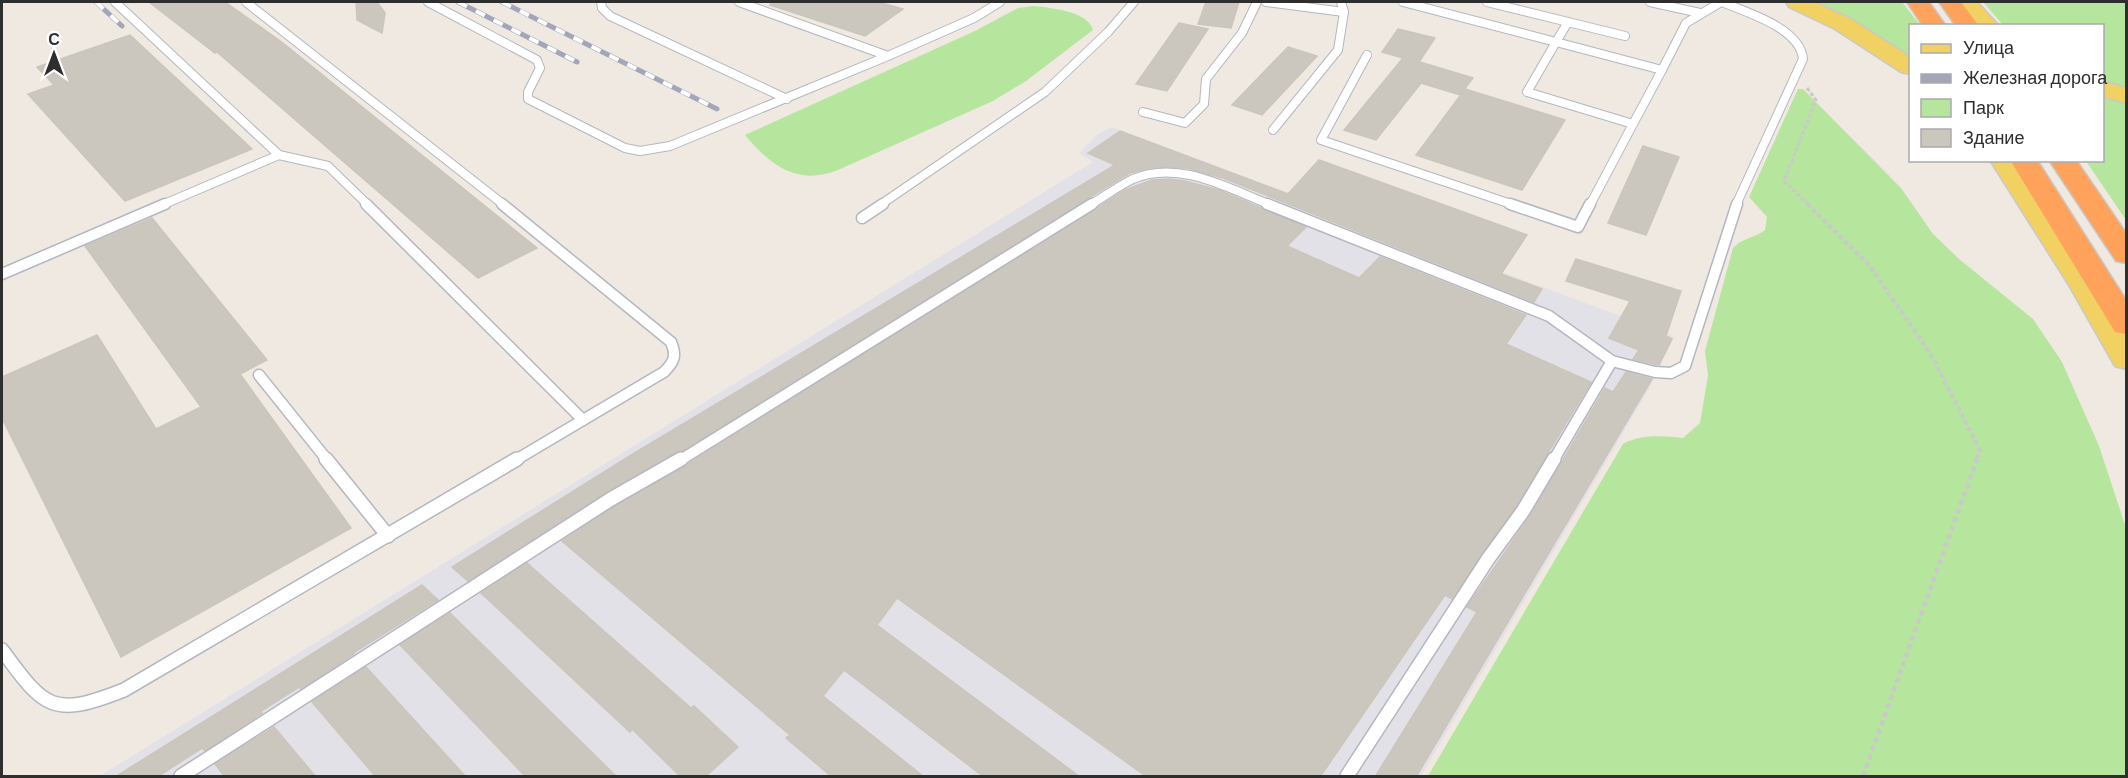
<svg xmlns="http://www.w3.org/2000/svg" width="2128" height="778" viewBox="0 0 2128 778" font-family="Barlow,sans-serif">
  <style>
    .industrial { fill: #e3e1e8 }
    .green { fill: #b6e59e }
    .building { fill: #cbc7bf; stroke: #cbc5ba; stroke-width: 1.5 }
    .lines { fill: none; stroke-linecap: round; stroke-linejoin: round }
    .lane-far2-casing { stroke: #b4b7c1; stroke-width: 10 }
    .lane-far1-casing { stroke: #b4b7c1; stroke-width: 13 }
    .lane-casing { stroke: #b4b7c1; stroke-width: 16 }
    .primary-casing { stroke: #c9c9c9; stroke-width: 3 }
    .highway-casing { stroke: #c9c9c9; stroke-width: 3 }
    .path-far2 { stroke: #c9c9c9; stroke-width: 3; stroke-dasharray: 4 2; stroke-linecap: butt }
    .path-far1 { stroke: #c9c9c9; stroke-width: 4; stroke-dasharray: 4.5 3; stroke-linecap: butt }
    .path { stroke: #c9c9c9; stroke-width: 4.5; stroke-dasharray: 5 4; stroke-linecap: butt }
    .lane-far2 { stroke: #fff; stroke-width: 8 }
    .lane-far1 { stroke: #fff; stroke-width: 10 }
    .lane { stroke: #fff; stroke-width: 13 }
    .primary { fill: #f2d163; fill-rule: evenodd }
    .highway { fill: #ffa35c; fill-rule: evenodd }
    .rail-casing { stroke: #a3a6b8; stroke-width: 5 }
    .rail { stroke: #fff; stroke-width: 4; stroke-dasharray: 10; stroke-linecap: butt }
  </style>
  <rect width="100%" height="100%" fill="#efe9e1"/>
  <path class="industrial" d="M1112,127L1674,336L1649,389L1421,776H100L1093,162L1079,153L1098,134Z"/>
  <g class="green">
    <path d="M1809,2H1902L1920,25L1910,26V59L1868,32Z"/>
    <path d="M1983,2H2126V89L2103,81L2102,26L2003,25Z"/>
    <path d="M1034,6C1051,8 1088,11 1093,30L1026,81L993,101L838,170C797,186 771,166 745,135L975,31L1018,8Z"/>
    <path d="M1798,89H1803L1901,188L1933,234L1959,259L2033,319L2062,362L2099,446L2126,528V776H1428L1623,444C1642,434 1663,436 1683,438L1700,423L1708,375L1705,351L1733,248C1742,238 1755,238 1765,230L1767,217L1749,197Z"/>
    <path d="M2103,96L2126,104V220L2086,161L2102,160Z"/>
  </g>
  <g class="building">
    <path d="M149,2H225L283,43L537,248L478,278L217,52L215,53Z"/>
    <path d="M356,2H377L385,13L382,33L357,20Z"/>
    <path d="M771,2H878L903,9L865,36L770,5Z"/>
    <path d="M1206,2H1239L1231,28L1198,24Z"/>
    <path d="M1179,23L1208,29L1167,91L1136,84Z"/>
    <path d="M1398,29L1435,38L1419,62L1413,60L1473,78L1460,95L1421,83L1376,140L1344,130L1403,58L1382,52Z"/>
    <path d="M130,35L252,149L125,201L28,94L54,85L37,67Z"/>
    <path d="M1288,47L1317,56L1262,115L1232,105Z"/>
    <path d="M1465,89L1565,120L1522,190L1416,155Z"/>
    <path d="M1120,131L1288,194L1319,160L1527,235L1501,274L1542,289L1534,302L1223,178L1187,168H1149L1130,173L1113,183L682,451L677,452L606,492L468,581L452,567L628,457L1115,165L1088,153Z"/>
    <path d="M1643,146L1679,157L1646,235L1608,223Z"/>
    <path d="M1168,179L1185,181L1219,190L1306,227L1287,246L1359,278L1380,257L1526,315L1506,344L1591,382L1516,506L1452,599L1445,595L1320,777H1147L897,598L877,625L1080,777H984L844,670L823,696L924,777H832L786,738L790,735L562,541L615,506L685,466L1125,190L1152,180Z"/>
    <path d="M152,218L267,360L240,374L351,528L121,657L2,418V377L97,335L156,429L201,407L85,246Z"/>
    <path d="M1576,259L1681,291L1666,336L1672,339L1659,365L1633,359L1639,350L1609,338L1630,301L1566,281Z"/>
    <path d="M1626,372L1652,379L1416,777H1375L1477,612L1467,607L1530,516L1605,388L1613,392Z"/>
    <path d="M527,563L691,708L694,706L738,747L705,777H681L632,729L630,732L481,593Z"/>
    <path d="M422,585L438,600L353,653L354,654L301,689L299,687L261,711L262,713L205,751L202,748L157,777H115Z"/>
    <path d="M450,613L617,777H526L400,645Z"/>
    <path d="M366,667L466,777H376L312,702Z"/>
    <path d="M274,727L316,777H225L215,764Z"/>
  </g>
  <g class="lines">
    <g class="lane-far2-casing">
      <g id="lane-far2">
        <path d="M115,2L279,155L328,166L368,205"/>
        <path d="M246,2L504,205"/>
        <path d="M428,2L537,60L540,68L528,92V99L625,148L640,151L670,146L888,56"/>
        <path d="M601,2L602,8L610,16L787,99"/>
        <path d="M739,2L888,56L974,18L1000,2"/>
        <path d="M1266,2L1344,12L1341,2"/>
        <path d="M1403,2L1556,42L1568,22L1487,2"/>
        <path d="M1650,2L1700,13"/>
        <path d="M1722,2C1748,13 1800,28 1803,59L1736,205"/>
        <path d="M1568,22L1625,36"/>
        <path d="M1556,42L1662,70L1633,124L1527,92Z"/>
        <path d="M1367,55L1321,140L1514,205"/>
        <path d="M1662,70L1686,23L1721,2"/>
        <path d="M1143,112L1185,123L1204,104L1206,79L1242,33L1257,2"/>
        <path d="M1273,130L1338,50L1344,12"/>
        <path d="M162,205L279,155"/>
        <path d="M880,205L1045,92L1108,32L1134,2"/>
        <path d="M1090,205C1104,197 1118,186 1133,179C1179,159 1229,189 1271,205"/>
        <path d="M1590,205L1633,124"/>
      </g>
    </g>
    <g class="lane-far1-casing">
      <g id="lane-far1">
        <path d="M366,204L583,420L664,372C674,362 677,356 671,342L502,204"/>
        <path d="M1267,204L1549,316L1612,361L1655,372L1671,373L1685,366L1737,204"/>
        <path d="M1510,204L1578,227L1590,204"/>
        <path d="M862,218L883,204"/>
        <path d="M2,274L165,204"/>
        <path d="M259,375L328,461"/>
        <path d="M514,461L583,420"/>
        <path d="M679,461L1092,204"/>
        <path d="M1553,461L1612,361"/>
      </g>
    </g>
    <g class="lane-casing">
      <g id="lane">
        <path d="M326,459L388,536"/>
        <path d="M2,650C45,709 53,718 124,690L517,459"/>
        <path d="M181,776L611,499L681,459"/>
        <path d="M1347,776L1488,559L1523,511L1554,459"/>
      </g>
    </g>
    <g class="primary-casing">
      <g id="primary">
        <path d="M1786,2H1814L1851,19L1910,57V74L1901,72L1835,29L1789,7Z"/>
        <path d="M1954,2H1977L1999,26H1975Z"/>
        <path d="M2102,81L2126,88V103L2102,96Z"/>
        <path d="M1990,160H2017L2095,278L2126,332V369L2115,366L2069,285Z"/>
      </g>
    </g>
    <g class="highway-casing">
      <g id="highway">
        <path d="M1907,2H1929L1946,26H1923Z"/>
        <path d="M1939,2H1961L1979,26H1956Z"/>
        <path d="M2010,160H2037L2126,300V334L2115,332Z"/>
        <path d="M2049,160H2076L2126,233V263L2116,261Z"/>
      </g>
    </g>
    <path class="path-far2" d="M1807,88L1816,100L1784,181L1809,205"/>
    <path class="path-far1" d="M1807,204L1869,265L1930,353L1980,450L1976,461"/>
    <path class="path" d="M1863,776L1977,459"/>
    <use href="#lane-far2" class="lane-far2"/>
    <use href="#lane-far1" class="lane-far1"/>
    <use href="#lane" class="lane"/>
    <use href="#primary" class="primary"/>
    <use href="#highway" class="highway"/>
    <g class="rail-casing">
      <g id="rail">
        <path d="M96,2L122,26"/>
        <path d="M458,2L577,62"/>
        <path d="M502,2L717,109"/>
      </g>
    </g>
    <use href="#rail" class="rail"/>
  </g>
  <rect width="2128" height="778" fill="none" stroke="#2e2e2e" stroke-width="6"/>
  <rect x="1909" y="24" width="195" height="138" fill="#ffffff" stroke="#ababab" stroke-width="1.5"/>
  <rect x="1921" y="44" width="30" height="9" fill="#f2d163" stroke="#ababab" stroke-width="1.5"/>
  <text x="1963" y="54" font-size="18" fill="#2e2e2e">Улица</text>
  <rect x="1921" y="74" width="30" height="9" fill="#a3a6b8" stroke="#ababab" stroke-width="1.5"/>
  <text x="1963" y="84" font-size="18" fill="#2e2e2e">Железная дорога</text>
  <rect x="1921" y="99" width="30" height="18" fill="#b6e59e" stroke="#ababab" stroke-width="1.5"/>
  <text x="1963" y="114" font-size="18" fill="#2e2e2e">Парк</text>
  <rect x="1921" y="129" width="30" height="18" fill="#cbc7bf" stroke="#ababab" stroke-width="1.5"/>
  <text x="1963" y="144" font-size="18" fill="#2e2e2e">Здание</text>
  <g transform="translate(54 54)" stroke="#ffffff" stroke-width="4.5" paint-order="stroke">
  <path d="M0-4.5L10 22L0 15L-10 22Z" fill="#2e2e2e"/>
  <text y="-9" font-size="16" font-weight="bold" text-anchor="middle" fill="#2e2e2e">С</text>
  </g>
</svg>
